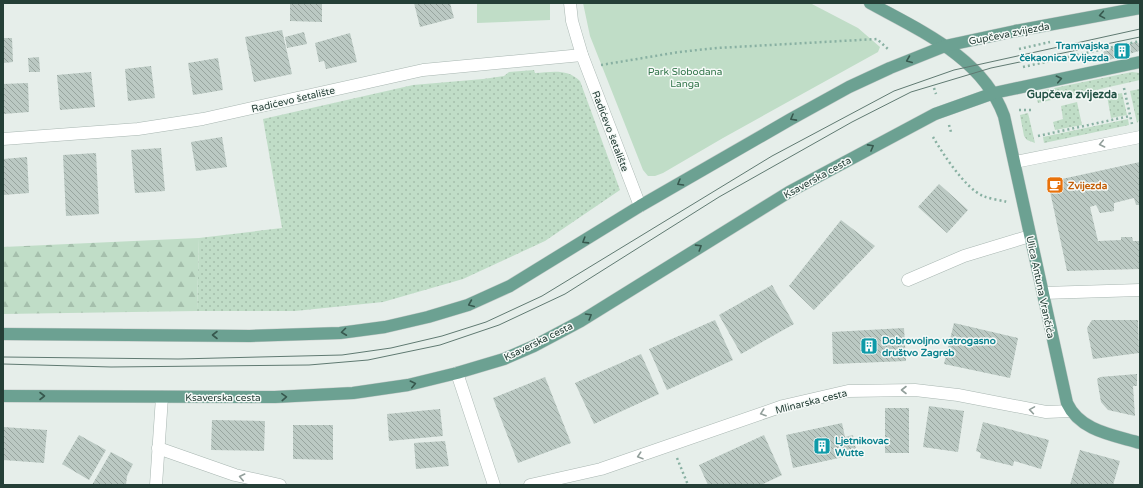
<svg xmlns="http://www.w3.org/2000/svg" width="1143" height="488" viewBox="0 0 1143 488" font-family="'Varela Round',sans-serif">
  <style>
    .grass { fill: url(#grass-dots) }
    .forest { fill: url(#forest-firs) }
    .park { fill: #c0ddc7 }
    .building { fill: url(#building-back-hatch) }
    .lines { fill: none; stroke-linecap: round; stroke-linejoin: round }
    .minor-casing { stroke: #a8b6b1; stroke-width: 13 }
    .major-casing { stroke: #c2c9c7; stroke-width: 13 }
    .path { stroke: #88b0a2; stroke-width: 2.5; stroke-dasharray: 2 3; stroke-linecap: butt }
    .minor { stroke: #fff; stroke-width: 12 }
    .major { stroke: #6ca192; stroke-width: 12 }
    .tram { stroke: #607a72; stroke-width: 1 }
    .oneway { stroke: #37584e }
    .oneway2 { stroke: #929f9b }
    .labels { text-anchor: middle; stroke-width: 3; stroke-linejoin: round; paint-order: stroke }
    .street-label { font-size: 10px; fill: #253f37; stroke: #f6faf8 }
    .culture-label { font-size: 10px; font-weight: bold; fill: #0d838f; stroke: #f6faf8; text-anchor: start }
    .park-label { font-size: 10px; fill: #317449; stroke: #f6faf8 }
    .food-label { font-size: 10px; font-weight: bold; fill: #c56008; stroke: #f6faf8; text-anchor: start }
    .neighbourhood-label { font-size: 11px; font-weight: bold; fill: #225144; stroke: #f6faf8 }
  </style>
  <defs>
    <pattern id="grass-dots" width="8" height="8" patternUnits="userSpaceOnUse"><rect width="8" height="8" fill="#c0ddc7"/><path d="M2 2h.1M6 6h.1" fill="none" stroke="#a5bfac" stroke-width="1.8" stroke-linecap="round"/></pattern>
    <pattern id="forest-firs" width="22" height="20" patternUnits="userSpaceOnUse"><rect width="22" height="20" fill="#c0ddc7"/><path d="M5 1l3.5 6h-7zM16 11l3.5 6h-7z" fill="#a5bfac"/></pattern>
    <pattern id="building-back-hatch" width="6" height="6" patternUnits="userSpaceOnUse"><rect width="6" height="6" fill="#bbc9c3"/><path d="M-1 5l2 2M0 0l6 6M5-1l2 2" fill="none" stroke="#98a59f"/></pattern>
  </defs>
  <rect width="100%" height="100%" fill="#e6eeea"/>
  <g class="grass">
    <path d="M534,70L535,73C551,72 567,68 580,81L620,190L545,241L463,279L383,302L295,311H197L199,238L282,228L263,119L413,85L483,79L504,76L509,72Z"/>
    <path d="M1132,72L1140,73V80L1038,103L1035,92Z"/>
    <path d="M1139,89L1140,119L1137,123L1130,91Z"/>
    <path d="M1122,93L1127,115L1111,118L1107,96Z"/>
    <path d="M1077,102L1082,125L1055,130L1053,122L1063,119L1061,106Z"/>
    <path d="M1028,113L1035,143L1027,140L1024,136L1020,115Z"/>
    <path d="M1128,119L1129,125L1044,143L1043,137Z"/>
  </g>
  <path class="forest" d="M199,238L197,311L3,314V247Z"/>
  <g class="park">
    <path d="M477,3H550V20L477,23Z"/>
    <path d="M583,3H810L858,28L880,47L878,52L723,138L663,173L655,176H648L643,170L590,36Z"/>
  </g>
  <g class="building">
    <path d="M290,3H322V22L290,21Z"/>
    <path d="M414,3H450L454,18L420,27Z"/>
    <path d="M282,30L292,74L254,82L245,37Z"/>
    <path d="M304,32L307,44L287,48L285,37Z"/>
    <path d="M350,33L357,62L326,69L324,61L319,62L315,43Z"/>
    <path d="M3,38H12L13,62L3,63Z"/>
    <path d="M1136,42L1140,44L1139,51L1109,60L1105,58L1103,53L1105,50Z"/>
    <path d="M39,57L40,72H29L28,58Z"/>
    <path d="M218,58L223,90L193,95L188,63Z"/>
    <path d="M151,66L155,98L128,101L125,69Z"/>
    <path d="M91,72L95,107L60,110L57,75Z"/>
    <path d="M28,83L29,112L3,114V84Z"/>
    <path d="M222,137L227,167L196,171L191,142Z"/>
    <path d="M161,148L165,191L135,193L131,150Z"/>
    <path d="M96,153L99,214L66,216L63,155Z"/>
    <path d="M27,157L29,193L3,195V159Z"/>
    <path d="M1140,162V205H1136L1134,198L1114,203V211L1100,213L1096,205L1090,207L1098,241L1121,240V237H1132L1133,241H1140V269L1067,271L1048,182Z"/>
    <path d="M939,184L968,210L947,233L918,207Z"/>
    <path d="M841,220L875,246L814,310L789,286Z"/>
    <path d="M772,285L794,324L741,354L719,315Z"/>
    <path d="M715,320L733,360L667,390L649,349Z"/>
    <path d="M1092,320H1138L1139,353L1093,359L1087,328Z"/>
    <path d="M954,323L1018,338L1010,378L944,364Z"/>
    <path d="M904,328L906,361L833,364L832,332Z"/>
    <path d="M641,354L659,394L594,424L575,383Z"/>
    <path d="M1137,374V386H1133L1135,416L1108,410L1101,402L1097,379L1100,377Z"/>
    <path d="M545,377L571,443L518,463L493,398Z"/>
    <path d="M929,406L964,411L958,452L923,447Z"/>
    <rect x="885" y="408" width="24" height="45"/>
    <path d="M440,409L443,436L389,441L387,414Z"/>
    <path d="M212,420L265,421L264,451L211,450Z"/>
    <path d="M983,422L1049,440L1041,469L1014,461L1013,466L980,458L981,453L976,451Z"/>
    <path d="M842,423L845,437L853,435L857,454L793,468L786,435Z"/>
    <path d="M293,425H333V460L293,459Z"/>
    <path d="M3,427L47,430L44,463L3,460Z"/>
    <path d="M79,435L106,450L89,480L62,464Z"/>
    <path d="M764,435L782,475L761,485H708L699,465Z"/>
    <path d="M445,441L449,466L416,469L414,443Z"/>
    <path d="M1080,450L1120,461L1113,485H1070Z"/>
    <path d="M111,452L133,464L127,476L126,485H92Z"/>
  </g>
  <g class="lines">
    <g class="minor-casing">
      <g id="minor">
        <path d="M570,3L572,21L582,55L640,206"/>
        <path d="M3,139L138,129L203,119L423,70L582,55"/>
        <path d="M1015,162L1140,137"/>
        <path d="M908,280L964,256L1030,236"/>
        <path d="M1043,293L1140,290"/>
        <path d="M457,373L494,485"/>
        <path d="M158,448L235,475L280,485"/>
        <path d="M156,485L162,397"/>
        <path d="M530,485L601,469L783,406L848,391L915,390L958,395L1046,412L1071,411"/>
      </g>
    </g>
    <g class="major-casing">
      <g id="major">
        <path d="M870,3C921,31 983,58 1004,116L1067,403C1080,431 1113,435 1140,443"/>
        <path d="M3,334L250,336L340,333L385,327L428,317L468,305L510,286L640,206L791,119L849,87L890,68L945,46L1015,31L1140,8"/>
        <path d="M3,396L275,397L353,393L408,385L457,373L504,359L534,346L581,321L789,192L935,114L994,93L1140,62"/>
      </g>
    </g>
    <g class="path">
      <path d="M354,3V4"/>
      <path d="M1019,49L1050,42"/>
      <path d="M601,65L679,52L717,48L877,39L889,50"/>
      <path d="M1023,67L1140,41"/>
      <path d="M934,88L936,94"/>
      <path d="M1124,88L1132,124"/>
      <path d="M1019,110H1033"/>
      <path d="M949,125L951,132"/>
      <path d="M1038,136L1130,116"/>
      <path d="M933,137C943,154 965,188 983,196C990,199 1000,200 1007,202"/>
      <path d="M677,458L688,485"/>
    </g>
    <use href="#minor" class="minor"/>
    <use href="#major" class="major"/>
    <g class="tram">
      <path d="M3,357L178,359L342,355L391,348L442,336L486,322L542,296L772,156L894,91L954,70L1140,29"/>
      <path d="M3,364L111,367L309,365L368,360L440,345L499,325L565,294L719,197L852,122L911,92L991,68L1140,37"/>
    </g>
  </g>
  <defs><path id="oneway-chevron" d="M-2-3.5L2.5 0L-2 3.5" fill="none" stroke-width="1.6" stroke-linecap="round" stroke-linejoin="round"/></defs>
  <g class="oneway">
    <use href="#oneway-chevron" transform="translate(1102 15) rotate(170)"/>
    <use href="#oneway-chevron" transform="translate(909 60) rotate(158)"/>
    <use href="#oneway-chevron" transform="translate(1059 79) rotate(-12)"/>
    <use href="#oneway-chevron" transform="translate(793 118) rotate(151)"/>
    <use href="#oneway-chevron" transform="translate(871 147) rotate(-29)"/>
    <use href="#oneway-chevron" transform="translate(680 183) rotate(150)"/>
    <use href="#oneway-chevron" transform="translate(585 241) rotate(148)"/>
    <use href="#oneway-chevron" transform="translate(699 247) rotate(-32)"/>
    <use href="#oneway-chevron" transform="translate(471 304) rotate(157)"/>
    <use href="#oneway-chevron" transform="translate(589 316) rotate(-31)"/>
    <use href="#oneway-chevron" transform="translate(344 332) rotate(173)"/>
    <use href="#oneway-chevron" transform="translate(215 335) rotate(-180)"/>
    <use href="#oneway-chevron" transform="translate(413 384) rotate(-13)"/>
    <use href="#oneway-chevron" transform="translate(42 396)"/>
    <use href="#oneway-chevron" transform="translate(284 397) rotate(-3)"/>
  </g>
  <g class="oneway2">
    <use href="#oneway-chevron" transform="translate(1102 144) rotate(168)"/>
    <use href="#oneway-chevron" transform="translate(904 390) rotate(-180)"/>
    <use href="#oneway-chevron" transform="translate(1032 410) rotate(-171)"/>
    <use href="#oneway-chevron" transform="translate(763 413) rotate(161)"/>
    <use href="#oneway-chevron" transform="translate(640 456) rotate(162)"/>
    <use href="#oneway-chevron" transform="translate(242 477) rotate(-167)"/>
  </g>
  <defs>
    <g id="building-square" transform="scale(0.9)"><rect x="-9" y="-9" width="18" height="18" rx="4" fill="#0f9aa8" stroke="#f6faf8"/><path d="M-4-6H4V6H1V3H-1V6H-4ZM-2.5-4.3h1.7v1.8h-1.7ZM.8-4.3h1.7v1.8H.8ZM-2.5-1h1.7V.8h-1.7ZM.8-1h1.7V.8H.8Z" fill="#fff"/></g>
    <g id="cafe-square" transform="scale(0.9)"><rect x="-9" y="-9" width="18" height="18" rx="4" fill="#e8710a" stroke="#f6faf8"/><path d="M-5.5-4.5H6V0H3Q3 3.5 0 3.5H-2.5Q-5.5 3.5-5.5 0ZM3-3.2v2h1.7v-2ZM-6 4.5H4V6H-6Z" fill="#fff"/></g>
  </defs>
  <g fill-rule="evenodd">
    <use href="#building-square" x="1122" y="51"/>
    <use href="#cafe-square" x="1055" y="185"/>
    <use href="#building-square" x="869" y="346"/>
    <use href="#building-square" x="822" y="446"/>
  </g>
  <g class="labels">
    <g class="street-label">
      <text transform="translate(1009 33) rotate(-11)" y="4">Gupčeva zvijezda</text>
      <text transform="translate(293 99) rotate(-13)" y="4">Radićevo šetalište</text>
      <text transform="translate(611 131) rotate(69)" y="4">Radićevo šetalište</text>
      <text transform="translate(817 177) rotate(-29)" y="4">Ksaverska cesta</text>
      <text transform="translate(1041 287) rotate(78)" y="4">Ulica Antuna Vrančića</text>
      <text transform="translate(538 341) rotate(-26)" y="4">Ksaverska cesta</text>
      <text x="223" y="401">Ksaverska cesta</text>
      <text transform="translate(811 401) rotate(-14)" y="4">Mlinarska cesta</text>
    </g>
    <g class="culture-label">
      <text x="1109" y="49" text-anchor="end">Tramvajska<tspan x="1109" dy="12">čekaonica Zvijezda</tspan></text>
      <text x="882" y="344">Dobrovoljno vatrogasno<tspan x="882" dy="12">društvo Zagreb</tspan></text>
      <text x="835" y="444">Ljetnikovac<tspan x="835" dy="12">Wutte</tspan></text>
    </g>
    <g class="park-label">
      <text x="685" y="75">Park Slobodana<tspan x="685" dy="12">Langa</tspan></text>
    </g>
    <g class="food-label">
      <text x="1068" y="189">Zvijezda</text>
    </g>
    <g class="neighbourhood-label">
      <text x="1072" y="98">Gupčeva zvijezda</text>
    </g>
  </g>
  <rect width="1143" height="488" fill="none" stroke="#253f37" stroke-width="8"/>
</svg>
